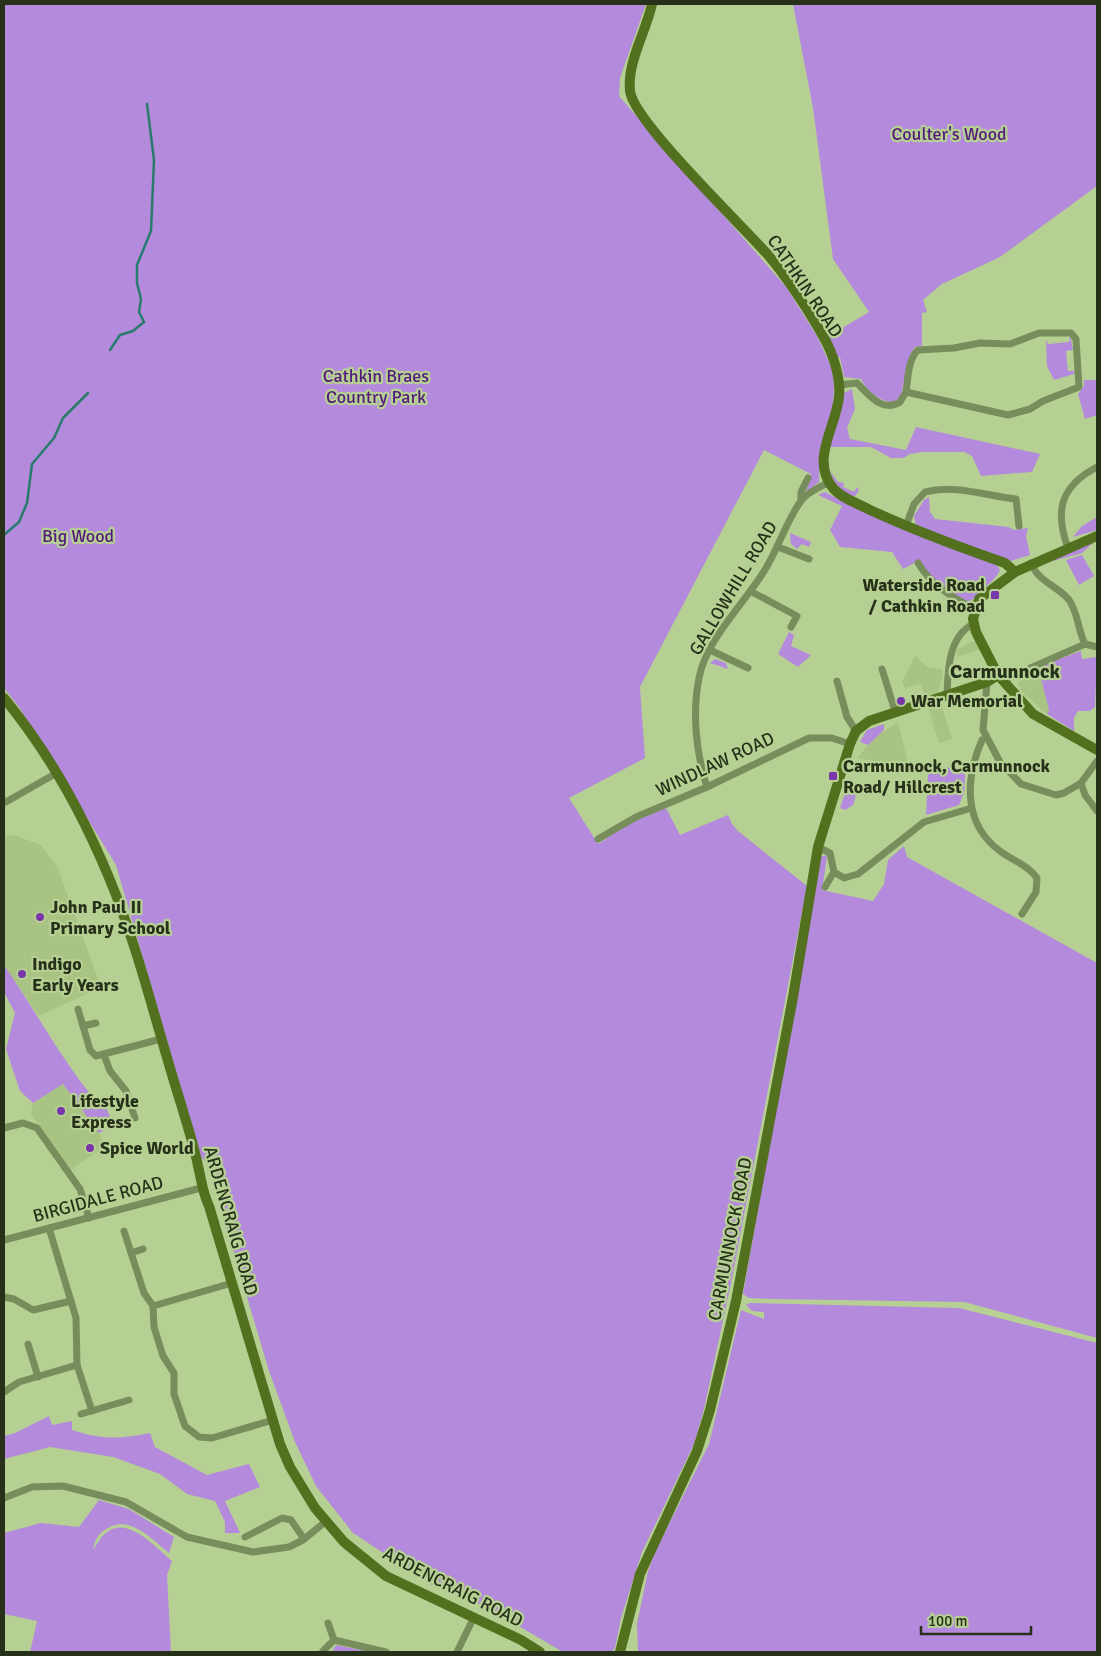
<svg xmlns="http://www.w3.org/2000/svg" width="1101" height="1656" viewBox="0 0 1101 1656" font-family="Signika,sans-serif">
  <style>
    .built { fill: #a8c382 }
    .green { fill: #b48add }
    .lines { fill: none; stroke-linecap: round; stroke-linejoin: round }
    .stream { stroke: #297b6e; stroke-width: 2.5 }
    .street { stroke: #788d5c; stroke-width: 7 }
    .secondary { stroke: #53701f; stroke-width: 10 }
    .poi-dot { fill: #7836aa; stroke: #b6d093; stroke-width: 2 }
    .labels { text-anchor: middle; stroke-width: 4.5; stroke-linejoin: round; paint-order: stroke }
    .park-label { font-size: 18px; fill: #53197b; stroke: #b6d093 }
    .street-label { font-size: 18px; fill: #273119; stroke: #b6d093 }
    .poi-label { font-size: 18px; font-weight: bold; fill: #273119; stroke: #b6d093; text-anchor: start }
    .quarter-label { font-size: 20px; font-weight: bold; fill: #273119; stroke: #b6d093 }
  </style>
  <rect width="100%" height="100%" fill="#b6d093"/>
  <g class="built">
    <path d="M976,640L982,649L957,657V649Z"/>
    <path d="M915,656L927,667L942,669L943,675L938,693L925,697L921,684L905,688L902,682Z"/>
    <path d="M1039,671L1049,710L1047,714L1022,692L1018,684L1021,680Z"/>
    <path d="M941,703L952,739L939,743L928,707Z"/>
    <path d="M898,722L909,767L857,758L875,737Z"/>
    <path d="M14,835L41,845L58,868L101,987L39,1016L4,965V837Z"/>
    <path d="M63,1084L99,1133L105,1146L71,1170L31,1114L33,1103Z"/>
  </g>
  <g class="green">
    <path d="M4,4H646L620,78L619,96L786,287L817,336L832,369L834,385L833,408L820,448L819,482L806,492L811,474L764,450L640,687L645,758L569,798L598,844L630,823L666,808L680,835L728,815L732,824L738,831L807,886L731,1283L704,1409L694,1444L642,1552L621,1618L615,1648L611,1652H563L486,1607L432,1585L353,1533L316,1486L295,1442L269,1371L222,1213L214,1169L201,1157L116,865L19,707L4,688Z"/>
    <path d="M793,4H1097V186L1000,257L942,284L923,300L927,312L922,313V346L915,347L911,353L901,395C891,413 865,390 861,379L844,377L840,357L837,358L829,336L869,312L833,259L813,108Z"/>
    <path d="M1070,335L1073,350L1066,351L1068,371H1074V374L1054,380L1047,366L1046,339L1048,344L1069,342Z"/>
    <path d="M1084,380H1097V415L1085,419L1078,394L1084,386Z"/>
    <path d="M852,389L855,409L847,428L850,439L906,450L916,427L1040,454L1032,472L981,476L972,456L964,452H923L910,454L903,458H891L871,447H829L844,393Z"/>
    <path d="M828,460L830,471L838,482L844,483L843,487L854,492L857,487L859,490L855,496H851C836,487 830,478 828,460Z"/>
    <path d="M825,492L846,503L996,564L1000,570C995,582 978,591 969,603C948,592 933,579 918,561L903,569L892,552L840,547L830,530L842,506L818,495Z"/>
    <path d="M929,497L930,512L935,519L1009,527L1013,530L1028,528L1026,536L1030,555L1011,561L916,526L914,516L924,500Z"/>
    <path d="M1097,517V530L1073,537L1082,526Z"/>
    <path d="M790,533L811,542L809,547L802,544L797,549L791,544Z"/>
    <path d="M1095,541L1082,553L1053,561L1052,560Z"/>
    <path d="M1082,555L1094,576L1079,585L1066,560Z"/>
    <path d="M789,632L794,635L791,646L811,655L798,667L778,654Z"/>
    <path d="M1081,651L1082,659L1097,657L1095,707L1090,711H1078L1074,718V731L1047,714L1049,710L1039,671L1046,664Z"/>
    <path d="M715,659L726,663L728,669L710,663Z"/>
    <path d="M884,724V730L868,745L860,742L867,730Z"/>
    <path d="M966,762L964,793L959,805L926,815L928,774Z"/>
    <path d="M849,782C857,788 857,795 853,805L845,810L840,808Z"/>
    <path d="M904,846L907,857L1097,963V1338L964,1302L771,1299L749,1298L743,1294L821,857L826,855L827,857L822,890L873,901L884,884L888,860Z"/>
    <path d="M4,965C35,1010 61,1059 96,1101L104,1102L113,1125L99,1133L63,1084L33,1103L20,1091L6,1049L15,1013L4,992Z"/>
    <path d="M750,1303L959,1308L1097,1343V1652H638L637,1624L648,1571L657,1548L709,1444L741,1310L764,1319V1312L752,1311L746,1305Z"/>
    <path d="M49,1416L52,1425L72,1421V1430C102,1440 120,1439 150,1433L155,1447L207,1475L249,1464L260,1487L225,1501L240,1533H225V1522L215,1501L187,1494L160,1474L113,1457L50,1447L4,1459V1436L15,1433Z"/>
    <path d="M99,1500L129,1509L174,1537L169,1553C151,1539 131,1515 108,1528C98,1533 95,1540 93,1550C97,1545 100,1537 107,1532C129,1516 156,1548 172,1561L167,1575L171,1652H30L37,1621L4,1614V1533L41,1523L79,1527Z"/>
    <path d="M336,1645L371,1652H332Z"/>
  </g>
  <g class="lines">
    <g class="stream">
      <path d="M110,350L120,335L133,331L144,322L139,312L141,299L137,283V265L151,231L154,160L147,104"/>
      <path d="M4,535L19,522L27,503L32,464L54,438L63,418L88,393"/>
    </g>
    <g class="street">
      <path d="M839,385L857,383C869,395 882,413 900,402L906,392L1008,415L1030,409L1043,401L1079,387L1076,339L1071,333H1039L1010,344L980,343L954,348L918,350C908,359 908,379 906,392"/>
      <path d="M801,500V492L808,478"/>
      <path d="M906,526L914,504L925,492C956,484 986,496 1016,499L1019,526"/>
      <path d="M778,547L809,559"/>
      <path d="M1068,548C1054,510 1061,486 1097,467"/>
      <path d="M918,563C931,585 953,598 975,609"/>
      <path d="M1031,563C1039,583 1057,585 1069,600C1078,612 1078,631 1085,644"/>
      <path d="M752,592L797,616L791,627"/>
      <path d="M710,650L748,668"/>
      <path d="M882,669L895,711"/>
      <path d="M1003,680L1085,644L1097,647"/>
      <path d="M837,681L847,717L856,731"/>
      <path d="M987,682L983,730L1000,762L1021,784L1056,795L1064,793L1081,783L1097,761"/>
      <path d="M947,695C948,670 948,637 973,624"/>
      <path d="M982,740C965,779 963,824 1000,851C1013,861 1028,865 1037,878L1036,892L1022,914"/>
      <path d="M1081,783L1085,795L1097,811"/>
      <path d="M707,787C696,753 692,713 699,678C706,639 746,602 766,568C778,548 788,518 801,501C807,492 821,487 829,482"/>
      <path d="M4,803L55,774"/>
      <path d="M598,839L636,817L707,787L809,738H832L850,744"/>
      <path d="M818,847L830,853L834,872L844,878L858,874L924,822L972,808"/>
      <path d="M825,887L834,872"/>
      <path d="M78,1009L90,1050L96,1056L161,1039"/>
      <path d="M83,1026L96,1023"/>
      <path d="M104,1055L110,1071L126,1091L135,1118"/>
      <path d="M115,1103L129,1100"/>
      <path d="M4,1128L23,1123L37,1128L80,1189L89,1218"/>
      <path d="M49,1228L76,1318L77,1365L92,1411"/>
      <path d="M124,1231L144,1293L153,1306L154,1327L163,1356L174,1373V1394L185,1426L199,1437L212,1438L273,1420"/>
      <path d="M4,1240L201,1188"/>
      <path d="M131,1253L143,1249"/>
      <path d="M4,1297L14,1299L33,1310L71,1301"/>
      <path d="M153,1306L232,1283"/>
      <path d="M28,1344L38,1377"/>
      <path d="M4,1392L19,1382L77,1365"/>
      <path d="M81,1414L129,1400"/>
      <path d="M4,1498L32,1487L63,1486L126,1502L187,1537L253,1552L289,1547L303,1540L325,1522"/>
      <path d="M245,1537L282,1518L291,1520L304,1539"/>
      <path d="M328,1623L334,1640"/>
      <path d="M323,1651L334,1640L386,1652"/>
      <path d="M457,1652L474,1617"/>
    </g>
    <g class="secondary">
      <path d="M652,4C646,32 627,62 630,91C633,121 742,225 768,255C786,276 809,311 823,336C833,353 841,378 839,397C836,427 810,460 833,488C841,498 857,503 868,509C913,530 959,547 1005,563L1015,572"/>
      <path d="M1097,536L1015,572L979,599L973,619L976,632L998,675L1033,714L1097,750"/>
      <path d="M4,698C51,755 89,826 116,895C142,962 159,1035 181,1104C187,1125 194,1145 198,1166C202,1182 202,1191 209,1206L280,1444L290,1467L315,1508L344,1542L386,1576L521,1640L540,1652"/>
      <path d="M620,1652L640,1574L697,1451L710,1410L736,1301L793,997L818,847L850,744L856,731L869,721L987,682L998,675"/>
    </g>
  </g>
  <g class="poi-dot">
    <rect x="990" y="590" width="10" height="10" rx="2.5"/>
    <circle cx="901" cy="701" r="5"/>
    <rect x="828" y="771" width="10" height="10" rx="2.5"/>
    <circle cx="40" cy="917" r="5"/>
    <circle cx="22" cy="974" r="5"/>
    <circle cx="61" cy="1111" r="5"/>
    <circle cx="90" cy="1148" r="5"/>
  </g>
  <g class="labels">
    <g class="park-label">
      <text x="949" y="140">Coulter's Wood</text>
      <text x="376" y="382">Cathkin Braes<tspan x="376" dy="21">Country Park</tspan></text>
      <text x="78" y="542">Big Wood</text>
    </g>
    <g class="street-label">
      <text transform="translate(805 286) rotate(56)" y="6">CATHKIN ROAD</text>
      <text transform="translate(733 588) rotate(-59)" y="6">GALLOWHILL ROAD</text>
      <text transform="translate(715 764) rotate(-25)" y="6">WINDLAW ROAD</text>
      <text transform="translate(98 1199) rotate(-15)" y="6">BIRGIDALE ROAD</text>
      <text transform="translate(231 1221) rotate(74)" y="6">ARDENCRAIG ROAD</text>
      <text transform="translate(730 1239) rotate(-79)" y="6">CARMUNNOCK ROAD</text>
      <text transform="translate(453 1587) rotate(27)" y="6">ARDENCRAIG ROAD</text>
    </g>
    <g class="poi-label">
      <text x="985" y="591" text-anchor="end">Waterside Road<tspan x="985" dy="21">/ Cathkin Road</tspan></text>
      <text x="911" y="707">War Memorial</text>
      <text x="843" y="772">Carmunnock, Carmunnock<tspan x="843" dy="21">Road/ Hillcrest</tspan></text>
      <text x="50" y="913">John Paul II<tspan x="50" dy="21">Primary School</tspan></text>
      <text x="32" y="970">Indigo<tspan x="32" dy="21">Early Years</tspan></text>
      <text x="71" y="1107">Lifestyle<tspan x="71" dy="21">Express</tspan></text>
      <text x="100" y="1154">Spice World</text>
    </g>
    <g class="quarter-label">
      <text x="1005" y="678">Carmunnock</text>
    </g>
  </g>
  <rect width="1101" height="1656" fill="none" stroke="#273119" stroke-width="10"/>
  <path d="M921 1626v8h110v-8" fill="none" stroke="#273119" stroke-width="2.5"/>
  <text x="928" y="1626" font-size="15" fill="#273119" stroke="#b6d093" stroke-width="4" paint-order="stroke">100 m</text>
</svg>
